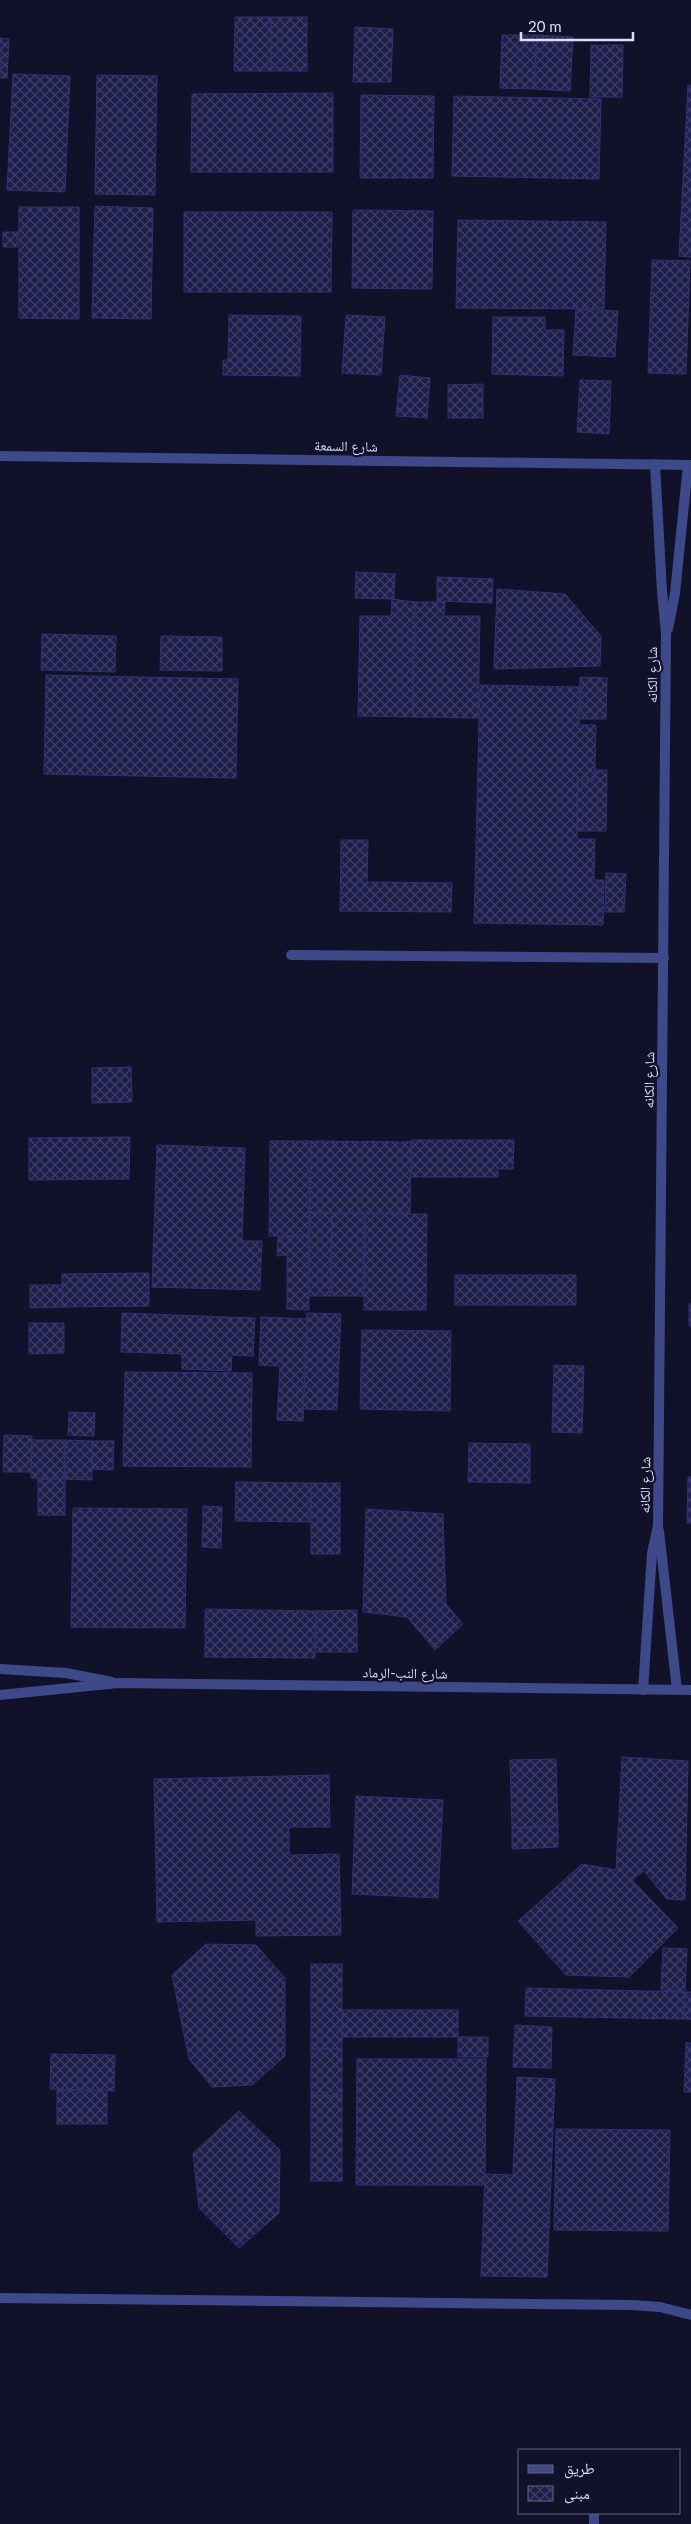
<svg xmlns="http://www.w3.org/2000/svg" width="691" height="2524" viewBox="0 0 691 2524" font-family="Lato,'Noto Naskh Arabic',sans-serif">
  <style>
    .building { fill: url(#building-cross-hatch); stroke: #313076 }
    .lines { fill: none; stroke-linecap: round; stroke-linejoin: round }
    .lane { stroke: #3d4988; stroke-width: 10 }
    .street { stroke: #3d4988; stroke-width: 10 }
    .labels { text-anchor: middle; stroke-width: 4.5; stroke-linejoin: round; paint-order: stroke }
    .street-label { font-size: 14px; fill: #dbdefe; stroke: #11122a }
  </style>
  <defs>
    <pattern id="building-cross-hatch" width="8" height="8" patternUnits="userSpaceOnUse" patternTransform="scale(1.25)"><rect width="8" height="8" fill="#1e1e4b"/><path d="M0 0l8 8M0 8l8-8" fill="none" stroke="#3e3e66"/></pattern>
  </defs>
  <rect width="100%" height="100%" fill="#11122a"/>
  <g class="building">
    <path d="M235,17H271V71H234Z"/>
    <rect x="271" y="17" width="36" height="54"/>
    <path d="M355,27L393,29L391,82H353Z"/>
    <path d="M502,35H537L534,89L500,88Z"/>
    <path d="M537,35L573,37L570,91L534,89Z"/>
    <path d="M0,38L9,39L7,78H0Z"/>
    <path d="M591,45H623L622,97H590Z"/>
    <path d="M13,74L70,76L65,192L7,190Z"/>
    <path d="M97,75L157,76L155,195L95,194Z"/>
    <path d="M688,85L691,86V257L679,256Z"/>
    <path d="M333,93V172H191L192,94Z"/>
    <path d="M361,95L434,96L433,178H360Z"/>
    <path d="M454,96L601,99L599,179L452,176Z"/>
    <path d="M95,206L153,208L151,319L92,318Z"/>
    <path d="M19,207H79V319L19,318Z"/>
    <path d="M353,210L433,211L432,289L352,288Z"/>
    <path d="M184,212H332L331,292H184Z"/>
    <path d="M458,220L606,222L604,309L456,308Z"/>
    <path d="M3,232H18L17,247H3Z"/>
    <path d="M652,260L690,261L686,374L648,373Z"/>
    <path d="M576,309L618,311L615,357L573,355Z"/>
    <path d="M229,315L301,316L300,376L223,375V360H228Z"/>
    <path d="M346,315L385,317L381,375L342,373Z"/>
    <path d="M493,317H545V330H564L563,376L492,374Z"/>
    <path d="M400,375L430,378L427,418L396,416Z"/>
    <path d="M580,380L611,381L609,434L577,432Z"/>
    <path d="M483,384V418H448V385Z"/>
    <path d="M356,572L395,574L394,599L355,598Z"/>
    <path d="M437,577L493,579L492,603L437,601Z"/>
    <path d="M497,589L565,594L601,636L600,666L494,669Z"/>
    <path d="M392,599L415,602L413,717L358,716L360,616H391Z"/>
    <path d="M415,602H445L444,616H480L478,718L413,717Z"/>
    <path d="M42,634L116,636L115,672L41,670Z"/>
    <path d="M161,636L222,637V671L160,670Z"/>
    <path d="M46,675L238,679L236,778L44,774Z"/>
    <path d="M580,677L607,678L606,719H579Z"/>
    <path d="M480,685L580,687L579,725H596L595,770L594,780H578L577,839H595L594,880H604L603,925L474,923Z"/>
    <path d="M595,770H607L606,831H577L578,780H594Z"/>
    <path d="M341,840H368L367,882L452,883L451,912L340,911Z"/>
    <path d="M606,873L626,874L624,912H605Z"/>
    <path d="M131,1067L132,1102L92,1103V1068Z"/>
    <path d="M130,1137L129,1179L29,1180V1138Z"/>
    <path d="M411,1140H514L513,1169H498V1177H410Z"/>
    <path d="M270,1141H311L309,1236H269Z"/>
    <path d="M311,1141L411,1142L410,1214L310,1213Z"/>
    <path d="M157,1145L245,1148L242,1241H262L260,1290L152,1287Z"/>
    <path d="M310,1213H332L330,1296H309Z"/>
    <path d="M332,1213L365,1214L364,1296H330Z"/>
    <path d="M365,1214H427L426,1310H364Z"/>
    <path d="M278,1236H309V1310L287,1309V1255L277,1256Z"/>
    <path d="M149,1273V1306L62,1307V1274Z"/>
    <rect x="455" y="1275" width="121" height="30"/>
    <path d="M30,1285H62V1307L30,1308Z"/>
    <rect x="689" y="1304" width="2" height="22"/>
    <path d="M122,1313L255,1318L253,1356L232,1355L231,1371L182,1369V1354L121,1352Z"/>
    <path d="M307,1313L341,1314L337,1410L303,1409Z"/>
    <path d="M261,1317L307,1319L303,1421L277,1420L280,1366L259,1365Z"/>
    <path d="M29,1323H64V1353L29,1354Z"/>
    <path d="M362,1330L451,1331L450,1411L360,1409Z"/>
    <path d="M554,1365L584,1366L582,1433L552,1432Z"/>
    <path d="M125,1372L252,1373L251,1467L123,1466Z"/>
    <path d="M69,1412L95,1413L94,1436L68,1435Z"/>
    <path d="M4,1435L32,1436L31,1472H3Z"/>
    <path d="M32,1440H65V1479L31,1478Z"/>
    <path d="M65,1440L92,1441V1480L65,1479Z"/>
    <path d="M92,1441H114L113,1470L92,1469Z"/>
    <path d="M469,1443L530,1444V1483L468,1482Z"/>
    <path d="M688,1477H691V1523H687Z"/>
    <rect x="38" y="1479" width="27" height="36"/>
    <path d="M236,1482L311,1483L310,1522L235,1521Z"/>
    <rect x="311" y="1483" width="29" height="71"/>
    <path d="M203,1506L222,1507L221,1548L202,1547Z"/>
    <path d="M73,1508L187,1509L185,1628L71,1627Z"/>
    <path d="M366,1509L443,1514L446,1604L463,1624L435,1650L407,1617L363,1612Z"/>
    <path d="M205,1609L316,1611L315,1658L205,1657Z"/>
    <path d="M357,1610V1652H315L316,1611Z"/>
    <path d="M622,1757L688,1761L685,1900L667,1899L644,1871L632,1880L678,1928L629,1977L566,1975L518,1921L582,1864L616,1870Z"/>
    <path d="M556,1759L558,1826L512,1828L510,1760Z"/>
    <path d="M329,1775L330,1827H289V1855L339,1854L341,1935L256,1936V1920L157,1922L154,1779Z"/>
    <path d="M356,1796L443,1800L438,1898L352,1894Z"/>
    <path d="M558,1826V1847L512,1849V1828Z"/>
    <path d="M206,1944L256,1945L285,1978V2056L252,2085L212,2087L189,2059L172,1975Z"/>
    <path d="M663,1948L687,1949L685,1992L661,1990Z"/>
    <rect x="311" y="1964" width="31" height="85"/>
    <path d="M526,1988L685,1992L684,2019L525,2016Z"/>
    <path d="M685,1992H691V2019H684Z"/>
    <rect x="342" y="2010" width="116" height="27"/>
    <path d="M515,2025L552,2027L551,2068L513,2067Z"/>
    <rect x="458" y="2037" width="30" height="20"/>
    <path d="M686,2043H691V2092H684Z"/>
    <rect x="311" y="2049" width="31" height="47"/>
    <path d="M51,2054L115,2055L114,2091L50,2089Z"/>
    <path d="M357,2059H486L485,2185H356Z"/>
    <path d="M517,2077L555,2079L547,2277L481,2276L485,2174L513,2175Z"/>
    <rect x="57" y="2090" width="50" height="34"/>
    <rect x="311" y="2096" width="31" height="85"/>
    <path d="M239,2111L280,2150L279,2213L239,2248L199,2208L193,2153Z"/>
    <path d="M556,2129L670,2130L668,2231L554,2230Z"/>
  </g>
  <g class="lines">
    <g class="lane">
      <path d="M0,2298L631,2305L660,2307L691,2315"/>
      <path d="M594,2524V2513"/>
    </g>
    <g class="street">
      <path d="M0,456L691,465"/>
      <path d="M668,629L675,593L688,465"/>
      <path d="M291,955L664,958"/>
      <path d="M659,1531L677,1690"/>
      <path d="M0,1669L66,1673L112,1682"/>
      <path d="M643,1690L652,1553L658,1526L666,634L662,591L655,464"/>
      <path d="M0,1695L118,1683L691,1690"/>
    </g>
  </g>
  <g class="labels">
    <g class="street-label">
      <text transform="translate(346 446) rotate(1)" y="5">شارع السمعة</text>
      <text transform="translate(652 675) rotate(-90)" y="5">شارع الكانه</text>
      <text transform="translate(649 1080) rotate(-89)" y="5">شارع الكانه</text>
      <text transform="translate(645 1485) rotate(-89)" y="5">شارع الكانه</text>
      <text transform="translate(405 1673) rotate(1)" y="5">شارع النب-الرماد</text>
    </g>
  </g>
  <rect x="518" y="2449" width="162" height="65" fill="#11122a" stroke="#62647f"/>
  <rect x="528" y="2465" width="25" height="8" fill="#3d4988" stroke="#62647f"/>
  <text x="564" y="2474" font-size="15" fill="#dbdefe">طريق</text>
  <rect x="528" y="2486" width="25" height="15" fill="url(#building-cross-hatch)" stroke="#62647f"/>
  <text x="564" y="2499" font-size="15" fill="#dbdefe">مبنى</text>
  <path d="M521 32v8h112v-8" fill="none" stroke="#dbdefe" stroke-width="2.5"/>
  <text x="528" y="32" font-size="15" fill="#dbdefe" stroke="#11122a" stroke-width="4" paint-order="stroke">20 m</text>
</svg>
